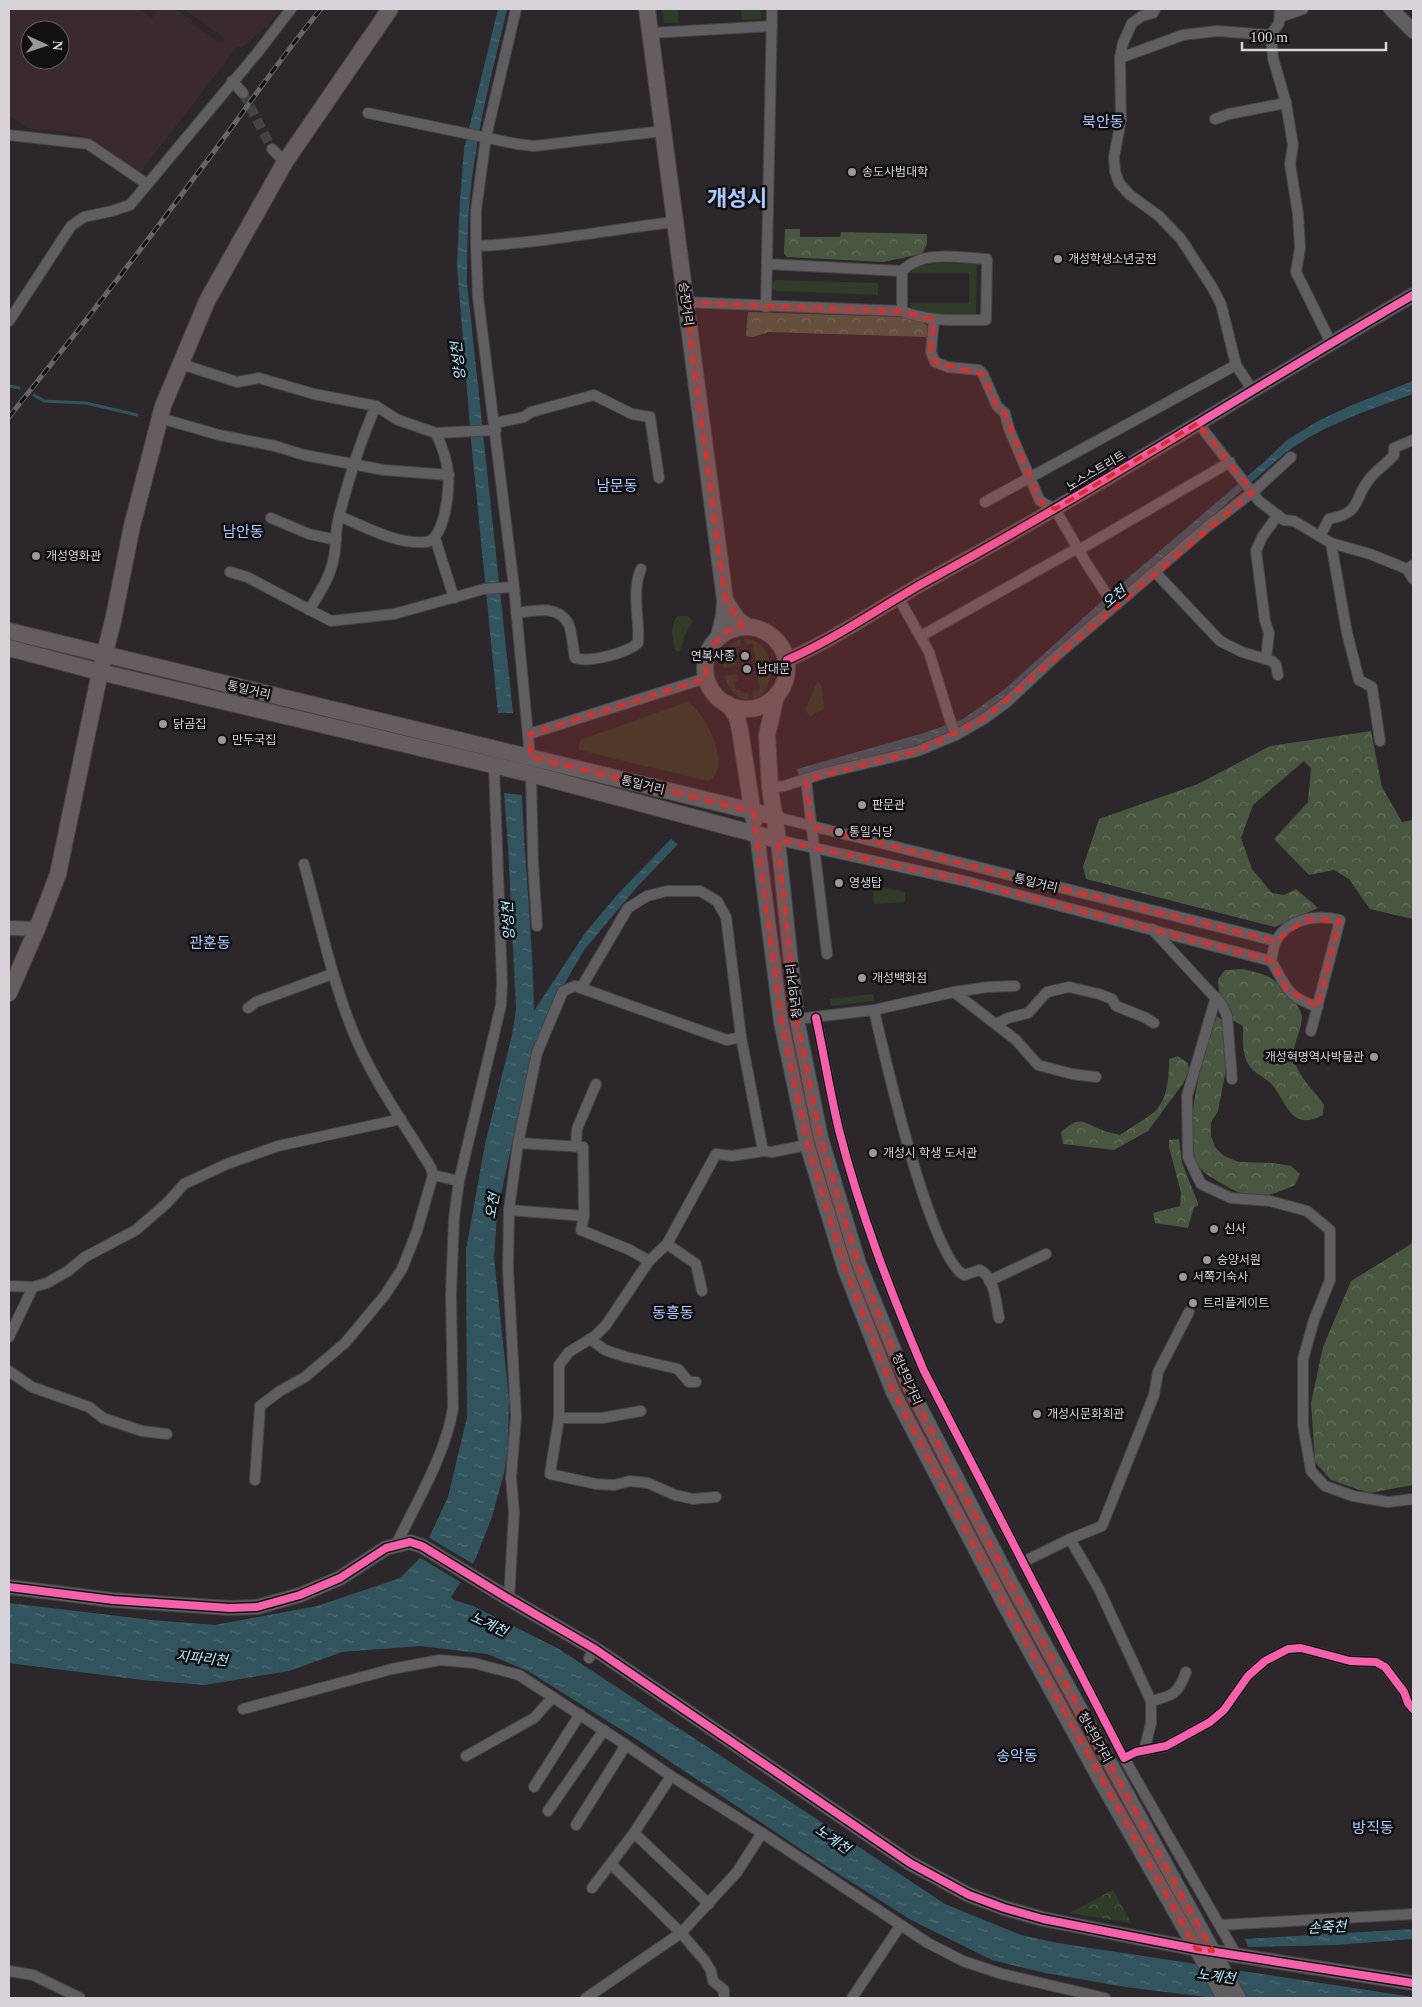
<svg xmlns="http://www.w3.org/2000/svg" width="1422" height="2007" viewBox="0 0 1422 2007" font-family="'Times New Roman','Noto Sans KR',serif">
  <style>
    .industrial { fill: #3a292f; fill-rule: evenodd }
    .grass { fill: #303b28 }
    .forest { fill: url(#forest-crowns) }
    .park { fill: url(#park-crowns) }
    .water { fill: url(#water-ripples) }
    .pier { fill: #2b272b }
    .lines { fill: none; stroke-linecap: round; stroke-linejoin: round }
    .stream { stroke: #32545f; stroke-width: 3 }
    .street-tunnel { stroke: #454145; stroke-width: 10; stroke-dasharray: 10 5; stroke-linecap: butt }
    .street-casing { stroke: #474347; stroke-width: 12 }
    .secondary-casing { stroke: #474347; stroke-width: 16 }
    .primary-casing { stroke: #474347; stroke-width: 18 }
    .street { stroke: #615e61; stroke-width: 10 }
    .secondary { stroke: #615e61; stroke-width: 14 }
    .primary { stroke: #665d5e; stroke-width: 16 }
    .rail-casing { stroke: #676567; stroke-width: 5 }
    .rail { stroke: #131013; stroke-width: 3; stroke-dasharray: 9; stroke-linecap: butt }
    .cycleway-casing { stroke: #131013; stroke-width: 11 }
    .cycleway { stroke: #f560ab; stroke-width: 8 }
    .marked { fill: #d63131; fill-opacity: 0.2; stroke: #d63131; stroke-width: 4; stroke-dasharray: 10 6; stroke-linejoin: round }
    .poi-dot { fill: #9b979b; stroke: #131013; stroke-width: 2 }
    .labels { text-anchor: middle; stroke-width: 5; stroke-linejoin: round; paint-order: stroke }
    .poi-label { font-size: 12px; fill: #d8d3d8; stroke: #131013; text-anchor: start }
    .street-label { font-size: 12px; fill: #d8d3d8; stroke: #131013 }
    .water-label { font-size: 14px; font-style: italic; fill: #b4ebfd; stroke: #131013 }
    .quarter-label { font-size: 15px; fill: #acc9fd; stroke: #131013 }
    .town-label { font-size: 22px; font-weight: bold; fill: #acc9fd; stroke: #131013 }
  </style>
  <defs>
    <pattern id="forest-crowns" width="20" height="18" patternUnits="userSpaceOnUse" patternTransform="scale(1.25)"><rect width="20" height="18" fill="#4a5740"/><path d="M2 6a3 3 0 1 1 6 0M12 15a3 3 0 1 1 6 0" fill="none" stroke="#636e5b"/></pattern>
    <pattern id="park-crowns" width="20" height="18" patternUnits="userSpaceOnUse" patternTransform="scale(1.25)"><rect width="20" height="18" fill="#303b28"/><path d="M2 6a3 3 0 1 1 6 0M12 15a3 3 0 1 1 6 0" fill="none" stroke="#4d5646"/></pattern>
    <pattern id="water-ripples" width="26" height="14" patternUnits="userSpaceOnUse" patternTransform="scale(1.25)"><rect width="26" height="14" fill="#32545f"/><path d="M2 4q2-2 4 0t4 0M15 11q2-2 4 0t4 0" fill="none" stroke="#4f6c75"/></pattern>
  </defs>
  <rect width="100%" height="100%" fill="#2b272b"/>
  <path class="industrial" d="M11,9H140L152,18L157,9H175L190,19L188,22L220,42L225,38L186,11L187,9H282L266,27L241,48L238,46L139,174L78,134L26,128L9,115V12ZM30,30H60V60H30Z"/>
  <g class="grass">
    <path d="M662,9H678L679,23H664Z"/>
    <path d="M741,9H761V19L742,20Z"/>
    <path d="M938,263L977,264L976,314H920L912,309L910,303H969V273H911L914,267Z"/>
    <path d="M776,280L878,283V295L776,291L770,287L772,282Z"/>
    <path d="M678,616H688L693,621L685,635L680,651L677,652L675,650C673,640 669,624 678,616Z"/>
    <path d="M740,639L741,646L733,647L736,666L723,668C724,656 728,644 740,639Z"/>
    <path d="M744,639C758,638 766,649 770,662L756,664L753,644L745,645Z"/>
    <path d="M771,670C771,682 766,696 753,699L752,691L760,690L757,672Z"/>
    <path d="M737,674L738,681L734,682L736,690H740L741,693L748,692L749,700C735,699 729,688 724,676Z"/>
    <path d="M817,682L821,684L824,709L810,716L805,710Z"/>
    <path d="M687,702C705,711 734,769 708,781L579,750L580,740Z"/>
    <path d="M878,886L905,892V902L874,904L872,889Z"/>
    <path d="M873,994L874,1001L831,1006L830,999Z"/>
  </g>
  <g class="forest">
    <path d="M785,229H800V237H840L841,232L927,234V244L922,254L883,262L787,257L784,253Z"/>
    <path d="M748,312L901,317L918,320L927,325V337L769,332L753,337L746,336Z"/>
    <path d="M1371,731L1382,787L1402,822L1413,820V919L1370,909L1349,879L1334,870L1309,875L1274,839L1308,802L1311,768L1304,761L1253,805L1241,838L1252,869L1272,893L1284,895L1296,889L1318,908L1275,927L1086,879L1083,867L1099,819L1198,784L1270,746Z"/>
    <path d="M1243,969C1251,971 1261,973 1269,977C1278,982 1303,1007 1302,1018C1301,1034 1290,1047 1295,1063C1301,1080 1315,1091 1324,1105L1323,1115C1293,1131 1288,1107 1274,1087C1269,1080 1259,1076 1253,1070C1241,1059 1243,1040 1243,1026L1232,1020L1219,991L1218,979L1225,970Z"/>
    <path d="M1217,1016L1223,1021L1227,1064L1218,1111L1211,1122V1136L1215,1147L1224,1156L1239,1162L1274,1163L1291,1166L1300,1174L1295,1185C1268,1197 1253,1202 1226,1186C1216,1180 1203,1174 1196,1163C1194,1158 1194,1150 1193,1144C1189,1102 1202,1064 1213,1024Z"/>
    <path d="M1178,1056L1188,1063L1189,1071L1184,1082L1148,1131L1114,1150L1063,1144L1061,1132C1080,1116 1080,1121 1100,1129C1106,1132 1113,1133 1120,1135C1128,1129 1153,1115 1158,1108C1168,1095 1169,1075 1169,1059Z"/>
    <path d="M1179,1139L1182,1163L1198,1203V1206L1194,1207L1188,1228L1155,1223L1153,1213L1180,1206L1181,1193L1169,1147V1140Z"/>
    <path d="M1413,1238V1485L1369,1493L1331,1480L1315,1462L1311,1403L1323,1347L1351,1281L1411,1244Z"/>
  </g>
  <path class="park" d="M1113,1890L1131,1923L1069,1913Z"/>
  <g class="water">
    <path d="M498,9H507C496,58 482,107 475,158C468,199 467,241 467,283L522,797C525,868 533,940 534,1011L585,933L617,895L671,839L678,844L637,887L584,950L558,995L536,1047L515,1129L497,1214L494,1257L509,1399L508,1448L504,1473L492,1517L475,1560L451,1597L454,1600L473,1606L559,1649L945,1904L1021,1935L1058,1943L1413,1997V1998H1214L1125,1987L1045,1973L992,1960L911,1920L820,1862L644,1744L528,1671L487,1654L420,1646L342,1652L289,1671L205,1685L142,1680L9,1663V1603L152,1620L215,1625L317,1606L400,1578L419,1559L448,1497L467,1417L466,1250L485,1144L512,1035L516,1009L508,846L498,713L471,440L457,266L460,200L464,149Z"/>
    <path d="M1413,381V394C1368,410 1326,424 1286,452L984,714C927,748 862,761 799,778L797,769L924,733L963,719L1005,689L1122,583L1264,462L1287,440L1318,421L1352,405Z"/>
    <path d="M1413,1929V1939L1336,1945L1248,1947L1245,1939Z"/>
  </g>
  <g class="pier">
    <path d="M496,713H515L524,795L502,793Z"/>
    <path d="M428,1537L473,1564L462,1583L417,1556Z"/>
  </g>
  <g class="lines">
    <g class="stream">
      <path d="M9,386L19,388"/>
      <path d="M34,395L44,401L86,403L137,415"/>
    </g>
    <path class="street-tunnel" d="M243,93L272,149"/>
    <g class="street-casing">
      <g id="street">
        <path d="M516,9L486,137L476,210V246L478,297L514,587L530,757"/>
        <path d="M1155,9L1153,13L1142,16L1132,23L1123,43L1120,58L1121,120L1114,157L1115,171L1119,183L1130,195L1159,216L1181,239L1212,287L1221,304L1236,365L1253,391"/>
        <path d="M1280,9L1279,23L1271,35L1273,58L1286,103L1293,145L1290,164L1298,214L1300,248L1296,272L1331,343"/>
        <path d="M1280,17L1303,9"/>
        <path d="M650,33L772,26"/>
        <path d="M1120,58L1183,35L1217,31L1271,35"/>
        <path d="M232,81L243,93"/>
        <path d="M368,113L517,144L534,146L663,131"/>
        <path d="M1215,119L1229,114L1286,103"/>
        <path d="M9,135L88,144L147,184"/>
        <path d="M272,149L285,162"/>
        <path d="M476,246C542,243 608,230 674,222"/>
        <path d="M767,264L902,271"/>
        <path d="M685,302L902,311C930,322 957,320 986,320L987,259C960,258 923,249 902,271V311"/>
        <path d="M766,307L772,9"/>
        <path d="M934,320L931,352L935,362L948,367L979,370L983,374L997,406L1005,413L1009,429L1040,501L1055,509L1085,561L1107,595L1116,605"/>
        <path d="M9,321L71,226L84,217L112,211L130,205L258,52L291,9"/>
        <path d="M181,364L237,382L259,378L314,394L376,406L398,420L436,433C442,446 447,459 448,473C450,488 445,540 426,542C397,545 366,527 339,516"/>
        <path d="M160,418L219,435L275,446L304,455L384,470L449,475"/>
        <path d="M495,423L524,417L531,412L594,395L632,414L650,417L659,478"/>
        <path d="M1198,423L1259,501L1284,520L1294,521L1331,543L1370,554L1407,569L1413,565"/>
        <path d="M436,433L496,430"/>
        <path d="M985,502L1236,365"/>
        <path d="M271,518L309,534L336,540"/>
        <path d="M1320,536L1329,519C1364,512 1352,499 1371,477C1378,469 1387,463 1394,455V448L1413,440"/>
        <path d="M435,538L454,598"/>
        <path d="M1331,543L1347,633L1359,680L1372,687L1380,741"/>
        <path d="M1407,569L1413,579"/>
        <path d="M230,572L247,577L331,621L394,614L484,589L514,587"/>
        <path d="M1155,572L1220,641L1242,652L1272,661L1276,665L1278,675"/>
        <path d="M898,597L929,652L950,720L956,735"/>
        <path d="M309,610C321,591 333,573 335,550C336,539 336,527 339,516C349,478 360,441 376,406"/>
        <path d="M516,613C533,611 557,604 568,623C572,629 573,650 575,658C589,663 627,653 638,643C640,619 631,592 641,569"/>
        <path d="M921,636L1074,550H1079L1230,462"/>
        <path d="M1266,659L1269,633L1265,621L1256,551L1262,537L1278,515"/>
        <path d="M529,734L706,678"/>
        <path d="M531,774L533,863L537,926"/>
        <path d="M806,780L827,954"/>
        <path d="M770,788L784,786L825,773L918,751L956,735L984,719L1007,702L1054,658L1207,527L1253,492L1291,457"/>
        <path d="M776,817L1276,941"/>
        <path d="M778,840L965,881L1271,961"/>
        <path d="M1152,929L1222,1005L1227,1016L1232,1079"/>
        <path d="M581,988L628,908L647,896L667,891H700L717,901L726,917L741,1037L763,1151L772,1152L807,1145"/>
        <path d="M954,992L988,987L1015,986"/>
        <path d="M1216,997L1187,1096L1188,1157L1201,1184L1231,1198L1270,1201L1307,1211L1330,1230V1280L1314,1320L1303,1359V1425L1311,1471L1325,1486L1353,1496L1388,1502L1413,1499"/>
        <path d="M248,1008L256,1002L332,974"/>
        <path d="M874,1010C884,1054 930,1257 964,1275L980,1270C995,1278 996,1303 999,1318"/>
        <path d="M816,1018C824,1055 830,1093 839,1130C860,1213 891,1293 924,1371L1124,1758L1136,1752L1166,1746L1210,1722L1224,1710L1248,1676L1265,1661L1288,1649L1301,1648L1350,1661L1376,1662L1385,1667L1404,1692L1408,1703L1413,1709"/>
        <path d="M797,1019L874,1010L954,992L1016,1040L1038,1065L1072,1074L1096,1077"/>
        <path d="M996,1024L1008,1018L1028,1013L1047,992L1069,987L1099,994L1112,999L1116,1006L1144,1017L1154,1023"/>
        <path d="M1311,1031L1340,920C1318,914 1288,918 1276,941C1273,947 1273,955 1271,961C1287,987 1286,997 1318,1007"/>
        <path d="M518,1143L583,1147L584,1216L581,1230L630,1250L649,1261"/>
        <path d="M576,1146L577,1129L596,1084"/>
        <path d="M433,1175L459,1181"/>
        <path d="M509,1210L584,1216"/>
        <path d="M667,1244L696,1264L702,1291"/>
        <path d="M989,1281L1046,1254"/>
        <path d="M9,1286L33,1287L47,1283L68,1271L85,1257L136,1230L167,1203L184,1184L227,1164L278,1146L401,1119"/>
        <path d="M9,1337L33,1287"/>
        <path d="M590,1339L605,1350L626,1357L678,1369L689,1382H696"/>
        <path d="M9,1371L32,1387L89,1407L103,1418L142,1431L167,1434"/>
        <path d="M559,1418H602L641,1411"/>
        <path d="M255,1480L260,1406L280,1391L305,1377L345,1343L385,1295L402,1269L417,1231L433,1175L431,1168C404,1123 371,1078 352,1029C331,976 319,919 304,864"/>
        <path d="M716,1497L693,1499L675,1495L648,1483L630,1481L614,1485L596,1484L550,1474L559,1418V1365L569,1352L595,1336L606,1325L649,1261L667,1244L716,1154L732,1156L763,1151"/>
        <path d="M1070,1539L1099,1589L1151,1701V1723L1144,1751"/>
        <path d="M396,1545C416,1503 446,1454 453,1408L451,1294L454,1218L459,1181L501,1005L502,982L494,766"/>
        <path d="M1023,1562L1070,1539L1102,1526L1154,1395L1158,1372L1189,1312"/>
        <path d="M509,1599L514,1513L511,1477L516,1417L508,1269L509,1210L518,1143L537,1053L563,991L575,986L727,1040L741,1037"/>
        <path d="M589,1658L595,1649"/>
        <path d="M1151,1701C1173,1696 1178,1694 1186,1672"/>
        <path d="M243,1709L392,1669L440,1660L474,1663L519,1675L626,1745L671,1776L762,1833L928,1943L963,1961L1002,1974L1105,1998"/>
        <path d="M466,1756L534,1718L553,1697"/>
        <path d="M1124,1758L1237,1956"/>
        <path d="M534,1787L580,1714"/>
        <path d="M548,1811L604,1730"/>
        <path d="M576,1825L626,1745"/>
        <path d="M634,1833L709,1904"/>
        <path d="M611,1864L681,1933L705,1961L711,1971L713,1981L724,1990V1998"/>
        <path d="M592,1888L634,1833L671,1776"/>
        <path d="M1220,1925L1413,1914"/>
        <path d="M9,1971L33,1975L80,1998"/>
        <path d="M586,1998L681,1933L737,1872L762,1833"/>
        <path d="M852,1998L900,1926"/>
      </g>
    </g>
    <g class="secondary-casing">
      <g id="secondary">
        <path d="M1391,9L1413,31"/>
        <path d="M787,660C835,639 879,608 925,582C1091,492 1250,390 1413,295"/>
        <path d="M757,835L781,1022L807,1145L845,1270L893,1392L1005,1606L1104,1787L1224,1998"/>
        <path d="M778,840L797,1019L821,1138L859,1264L907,1382L1010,1581L1239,1998"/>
        <path d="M9,928L37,929"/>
        <path d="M9,1587L113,1600L230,1608L257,1607L300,1595L340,1578L386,1548L410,1542L422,1546L509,1599L595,1649L910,1863L969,1895L1004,1908L1043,1919L1196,1949L1413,1983"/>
      </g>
    </g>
    <g class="primary-casing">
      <g id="primary">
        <path d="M647,9L725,600"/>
        <circle cx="746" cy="668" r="41"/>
        <path d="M9,631L776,817"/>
        <path d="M719,636L724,615L725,600L737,619L747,626"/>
        <path d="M9,648L100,672L531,774L778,840L770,788L767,735L776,696"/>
        <path d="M728,704L737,717L740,730L754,821"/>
        <path d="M9,993L37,929L58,874L100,672L113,621L132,526L163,406L207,301L285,162L390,9"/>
      </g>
    </g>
    <use href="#street" class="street"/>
    <use href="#secondary" class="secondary"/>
    <use href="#primary" class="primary"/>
    <g class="rail-casing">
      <path id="rail" d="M9,417C72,339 134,259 194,178C237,122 276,63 321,9"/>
    </g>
    <use href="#rail" class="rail"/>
    <g class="cycleway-casing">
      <g id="cycleway">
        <path d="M787,660C835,639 879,608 925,582C1091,492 1250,390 1413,295"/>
        <path d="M816,1018C824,1055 830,1093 839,1130C860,1213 891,1293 924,1371L1124,1758L1136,1752L1166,1746L1210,1722L1224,1710L1248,1676L1265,1661L1288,1649L1301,1648L1350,1661L1376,1662L1385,1667L1404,1692L1408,1703L1413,1709"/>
        <path d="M9,1587L113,1600L230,1608L257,1607L300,1595L340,1578L386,1548L410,1542L422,1546L509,1599L595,1649L910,1863L969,1895L1004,1908L1043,1919L1196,1949L1413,1983"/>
      </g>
    </g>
    <use href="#cycleway" class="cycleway"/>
  </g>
  <path class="marked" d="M685,302L902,311L934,320L931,352L935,362L983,374L997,406L1005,413L1040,501L1055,509L1198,423L1253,492L984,719L918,751L806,780L812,826L1276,941L1306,919L1340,920L1318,1007L1286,989L1272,961L965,881L778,840L797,1019L821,1138L859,1264L907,1382L1010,1581L1213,1951L1196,1949L1005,1606L893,1392L845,1270L807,1145L781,1022L753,812L530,757L529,734L706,678L705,667L712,645L727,631L742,625L725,600Z"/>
  <g class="poi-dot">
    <circle cx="852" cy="172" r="5"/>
    <circle cx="1058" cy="259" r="5"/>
    <circle cx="36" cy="556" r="5"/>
    <circle cx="745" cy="656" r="5"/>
    <circle cx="747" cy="669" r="5"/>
    <circle cx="163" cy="724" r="5"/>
    <circle cx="222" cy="740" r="5"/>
    <circle cx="862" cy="805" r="5"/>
    <circle cx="839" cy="832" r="5"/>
    <circle cx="839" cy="883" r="5"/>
    <circle cx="862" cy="978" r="5"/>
    <circle cx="1374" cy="1057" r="5"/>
    <circle cx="873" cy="1153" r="5"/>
    <circle cx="1214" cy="1229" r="5"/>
    <circle cx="1207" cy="1260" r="5"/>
    <circle cx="1183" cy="1277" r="5"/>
    <circle cx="1193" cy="1303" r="5"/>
    <circle cx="1037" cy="1414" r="5"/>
  </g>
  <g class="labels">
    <g class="poi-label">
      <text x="862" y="176">송도사범대학</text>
      <text x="1068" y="263">개성학생소년궁전</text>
      <text x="46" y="560">개성영화관</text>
      <text x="735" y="660" text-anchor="end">연복사종</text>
      <text x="757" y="673">남대문</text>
      <text x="173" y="728">닭곰집</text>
      <text x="232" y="744">만두국집</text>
      <text x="872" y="809">판문관</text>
      <text x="849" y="836">통일식당</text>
      <text x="849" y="887">영생탑</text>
      <text x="872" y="982">개성백화점</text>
      <text x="1364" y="1061" text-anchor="end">개성혁명역사박물관</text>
      <text x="883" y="1157">개성시 학생 도서관</text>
      <text x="1224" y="1233">신사</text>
      <text x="1217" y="1264">숭양서원</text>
      <text x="1193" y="1281">서쪽기숙사</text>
      <text x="1203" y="1307">트리플게이트</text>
      <text x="1047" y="1418">개성시문화회관</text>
    </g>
    <g class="street-label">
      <text transform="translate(686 304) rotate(82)" y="4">승전거리</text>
      <text transform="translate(1096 471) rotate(-31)" y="4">노스스트리트</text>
      <text transform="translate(249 690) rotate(13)" y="4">통일거리</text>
      <text transform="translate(643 785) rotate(14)" y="4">통일거리</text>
      <text transform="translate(1036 883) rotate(14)" y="4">통일거리</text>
      <text transform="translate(794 991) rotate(-97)" y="4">청년의거리</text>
      <text transform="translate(907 1379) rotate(66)" y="4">청년의거리</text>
      <text transform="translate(1095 1737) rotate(61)" y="4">청년의거리</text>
    </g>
    <g class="water-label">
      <text transform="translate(458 361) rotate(-96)" y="5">양성천</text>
      <text transform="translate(1114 597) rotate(-40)" y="5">오천</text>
      <text transform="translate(508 921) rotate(-93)" y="5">양성천</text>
      <text transform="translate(492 1206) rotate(-80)" y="5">오천</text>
      <text transform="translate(489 1624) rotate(25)" y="5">노계천</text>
      <text transform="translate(202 1658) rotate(6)" y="5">지파리천</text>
      <text transform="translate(833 1839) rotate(35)" y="5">노계천</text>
      <text transform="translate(1327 1927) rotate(-3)" y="5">손죽천</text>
      <text transform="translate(1216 1976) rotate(7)" y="5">노계천</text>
    </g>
    <g class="quarter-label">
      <text x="1103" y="127">북안동</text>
      <text x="617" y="491">남문동</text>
      <text x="243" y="537">남안동</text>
      <text x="210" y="948">관훈동</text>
      <text x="673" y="1318">동흥동</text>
      <text x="1017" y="1761">송악동</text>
      <text x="1373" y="1833">방직동</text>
    </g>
    <g class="town-label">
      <text x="737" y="206">개성시</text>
    </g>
  </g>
  <rect width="1422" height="2007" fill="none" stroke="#d8d3d8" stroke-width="20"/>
  <g transform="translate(45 45) rotate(93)"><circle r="24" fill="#131013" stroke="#625e62"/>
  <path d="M0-4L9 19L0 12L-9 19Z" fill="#9b979b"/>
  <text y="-8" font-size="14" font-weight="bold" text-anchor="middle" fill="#d8d3d8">N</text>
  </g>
  <path d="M1242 42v8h144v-8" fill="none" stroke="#d8d3d8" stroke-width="2.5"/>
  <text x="1250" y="42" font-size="15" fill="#d8d3d8" stroke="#131013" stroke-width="4" paint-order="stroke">100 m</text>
</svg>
